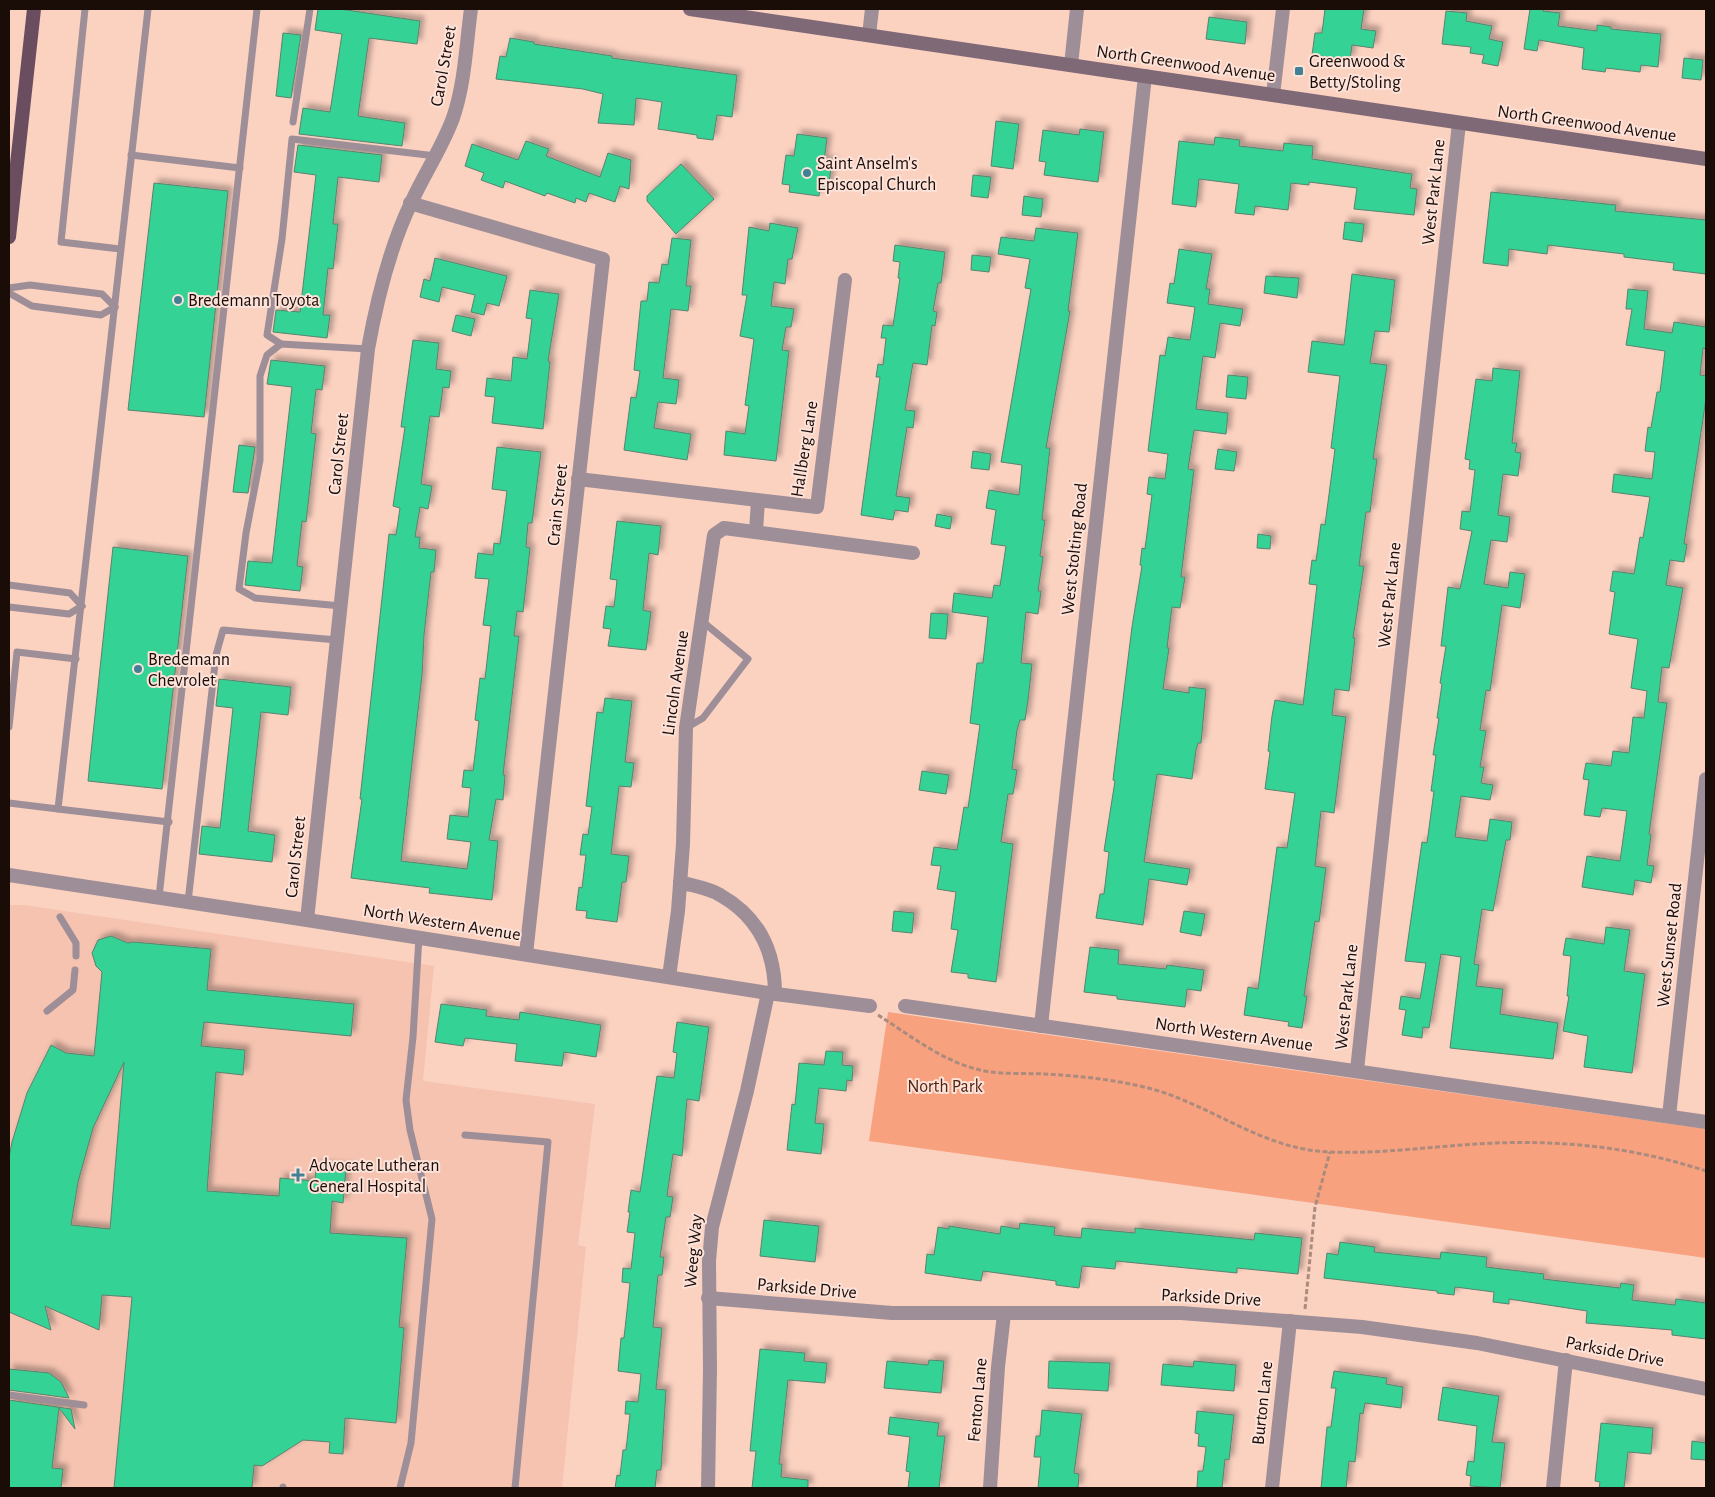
<svg xmlns="http://www.w3.org/2000/svg" width="1715" height="1497" viewBox="0 0 1715 1497" font-family="'Alegreya Sans',sans-serif">
  <style>
    .built { fill: #f5c3b0 }
    .green { fill: #f8a17f }
    .building { fill: #34d295; stroke: #5b826e; fill-rule: evenodd; filter: url(#shadow) }
    .lines { fill: none; stroke-linecap: round; stroke-linejoin: round }
    .path { stroke: #ab8b7e; stroke-width: 3; stroke-dasharray: 5 2.5; stroke-linecap: butt }
    .service { stroke: #9e8e97; stroke-width: 7 }
    .minor { stroke: #9e8e97; stroke-width: 14 }
    .secondary { stroke: #806977; stroke-width: 14 }
    .primary { stroke: #6a4e5f; stroke-width: 14 }
    .poi-dot { fill: #428195; stroke: #fce2d8; stroke-width: 2 }
    .labels { text-anchor: middle; stroke-width: 4; stroke-linejoin: round; paint-order: stroke }
    .poi-label { font-size: 18px; fill: #1a0c07; stroke: #fce2d8; text-anchor: start }
    .street-label { font-size: 18px; fill: #1a0c07; stroke: #fce2d8 }
    .park-label { font-size: 18px; fill: #512411; stroke: #fce2d8 }
  </style>
  <defs>
    <filter id="shadow"><feDropShadow dx="4.5" dy="-4.5" stdDeviation="2.5" flood-color="#0004"/></filter>
  </defs>
  <rect width="100%" height="100%" fill="#fbd1c0"/>
  <path class="built" d="M9,905H24L434,966L423,1081L595,1104L578,1245L586,1247L562,1488H9Z"/>
  <path class="green" d="M888,1012L1706,1129V1258L869,1141Z"/>
  <g class="building">
    <path d="M318,9H340L420,21L417,44L369,38L358,116L405,123L402,146L299,134L303,108L330,112L342,34L315,30Z"/>
    <path d="M1325,9H1364L1361,29L1376,31L1373,48L1352,45L1350,60L1312,55L1315,33H1322Z"/>
    <path d="M1530,9H1544L1543,11L1560,13L1558,26L1597,31V25L1611,27V29L1661,34L1658,67L1641,65L1640,72L1606,68L1605,72L1582,69L1584,48L1539,40L1537,51L1524,49Z"/>
    <path d="M1446,11L1467,13L1466,21L1492,26L1489,39L1503,42L1498,66L1482,63L1484,55L1470,53L1471,47L1442,44Z"/>
    <path d="M1209,17L1247,22L1245,44L1206,39Z"/>
    <path d="M283,33L301,35L291,98L276,96Z"/>
    <path d="M510,38L534,42V44L612,56V58L737,75L732,117L717,115L713,140L697,138V135L658,129L662,102L636,98L634,125L598,123L603,94L583,89L496,79L500,56L506,57Z"/>
    <path d="M1684,58L1703,60L1701,80L1682,78Z"/>
    <path d="M996,121L1019,124L1013,169L991,166Z"/>
    <path d="M1080,129L1104,132L1098,182L1044,175L1046,162L1039,161L1043,130L1079,135Z"/>
    <path d="M797,134L827,138L824,161H832L828,190L820,189L819,196L789,192L790,185L782,184L786,155L794,156Z"/>
    <path d="M1215,137L1240,140L1239,146L1283,151L1284,143L1313,146L1312,159L1412,174L1410,188L1417,189L1414,215L1354,209L1357,188L1309,182V185L1291,183L1288,210L1255,206L1254,215L1235,213L1239,184L1199,179L1196,207L1172,204L1179,141L1214,145Z"/>
    <path d="M526,141L549,149L546,156L600,177L608,153L631,160L629,189L620,186L615,202L589,193L586,202L576,198L575,203L547,193L545,196L505,181L503,188L481,180L484,173L465,166L472,144L518,160Z"/>
    <path d="M298,145L382,155L379,182L338,177L333,224H338L333,269L328,268L323,315H330L327,338L273,332L276,310L300,312L316,175L294,172Z"/>
    <path d="M681,164L714,199L676,234L647,201V196Z"/>
    <path d="M973,175L991,177L988,198L971,196Z"/>
    <path d="M154,183L228,191L204,417L128,410Z"/>
    <path d="M1491,192L1616,205L1615,211L1706,220V274L1673,270L1674,263L1624,257V254L1548,245L1547,254L1509,249L1508,266L1483,263Z"/>
    <path d="M1024,196L1043,199L1041,217L1022,215Z"/>
    <path d="M1345,222L1364,224L1362,242L1343,239Z"/>
    <path d="M770,223L798,228L792,259H788L785,284L774,282L771,306L794,309L791,327H786L782,350L789,351L776,461L724,455L726,431L745,434L749,406L745,405L754,339L740,336L747,295H742L749,227L769,231Z"/>
    <path d="M1036,228L1078,233L1068,311H1070L1046,448H1050L1042,520H1045L1040,556L1043,557L1038,591H1041L1038,614L1026,612L1021,663L1032,664L1028,700L1025,720H1020L1017,730L1012,769L1017,770L1013,794H1008L1001,842L1013,844L996,982L968,978V974L951,972L958,930L951,929L956,892L937,889L941,866L931,865L934,847L957,850L964,807L968,808L980,725L970,723L977,663H983L988,617L952,612L954,593L992,598L994,585L1000,586L1006,546L991,544L996,510L986,508L989,490L1019,495L1022,465L1001,462L1031,289L1025,288L1030,259L998,254L1001,237L1034,241Z"/>
    <path d="M672,238L691,240L686,286H691L688,311L671,309L663,378L679,380L676,404L658,402L654,428L691,434L687,460L624,450L631,397L636,398L640,371L634,370L641,301H647L649,282L659,283L662,264L668,265Z"/>
    <path d="M895,245L945,252L941,283H938L933,311L937,312L935,326L932,325L927,365L913,363L905,410L915,411L913,428L907,427L896,496L910,498L908,512L895,510L893,520L861,515L880,377H876L878,364L883,365L886,338H881L883,325L893,326L900,278H898L900,262L893,261Z"/>
    <path d="M1179,249L1212,254L1206,289H1210L1208,304L1243,309L1240,326L1220,323L1215,358L1203,356L1196,409L1228,413L1226,434L1194,430L1188,469L1194,470L1181,577H1185L1180,608L1172,607L1167,648H1169L1163,689L1189,693V687L1206,689L1201,743H1198L1196,750L1192,779L1157,774L1144,862L1190,869L1187,885L1149,879L1143,925L1096,918L1100,894H1104L1109,852L1104,851L1115,781L1113,780L1132,627L1142,566L1140,565L1142,548L1145,549L1152,495L1147,494L1149,477L1165,479L1168,454L1148,451L1160,355L1165,356L1168,337L1190,340L1195,307L1167,303L1170,283L1174,284Z"/>
    <path d="M972,255L991,257L989,272L971,270Z"/>
    <path d="M435,258L507,276L499,306L487,303L484,315L471,312L475,295L442,287L439,302L420,297L424,279L430,281Z"/>
    <path d="M1352,274L1395,280L1389,332L1375,331L1370,363L1387,365L1373,459H1377L1372,495L1370,512H1366L1359,566H1364L1353,638H1355L1349,691L1335,689L1332,715L1346,717L1334,813L1321,811L1315,866L1326,868L1319,922L1315,921L1304,996H1307L1302,1028L1288,1026L1289,1022L1244,1015L1248,987L1258,989L1277,847L1287,848L1295,793L1265,789L1270,752L1268,751L1272,716L1275,700L1303,705L1317,585L1309,584L1312,560L1316,561L1321,524L1325,525L1335,449L1331,448L1340,376L1308,372L1312,341L1344,345Z"/>
    <path d="M1266,276L1299,278L1297,298L1264,293Z"/>
    <path d="M1628,289L1648,291L1644,329L1672,333L1674,322L1706,327V349L1703,348L1700,375L1706,376V399L1684,544H1687L1684,562L1670,560L1666,585L1683,588L1669,668L1662,667L1658,702L1667,703L1649,834L1651,835L1647,865L1654,866L1651,883L1635,880L1633,895L1582,887L1587,856L1620,861L1627,811L1602,808L1600,817L1584,815L1589,780L1583,779L1586,763L1611,766L1613,751L1629,753L1633,717L1644,718L1647,691L1631,688L1638,639L1609,634L1615,592L1610,591L1613,571L1634,574L1640,537L1643,538L1650,497L1612,492L1614,474L1652,479L1655,452L1645,451L1648,427L1651,428L1657,392H1660L1665,351L1626,345L1632,309H1626Z"/>
    <path d="M530,290L559,294L548,361L550,362L543,429L492,423L495,397L485,396L487,378L511,381L513,357L527,359L532,319L526,318Z"/>
    <path d="M456,315L475,319L471,336L452,331Z"/>
    <path d="M413,340L439,343L436,369L451,371L449,388L443,387L439,417L430,416L421,484L432,486L428,509L420,507L415,537H420L419,548L436,550L434,572H431L424,635L422,675L401,861L467,869L471,842L447,839L450,815L468,817L471,788L462,787L464,770L473,771L479,721L475,720L480,678L485,679L491,626L483,625L489,579L475,578L478,553L493,555L494,543L500,544L507,491L492,489L497,447L541,452L532,523H528L526,547L530,548L523,612L517,611L514,636H519L503,775H505L503,800L496,799L489,840L498,841L492,900L429,893L430,888L351,878L362,799H360L389,534L396,535L400,508L393,506L405,427H401Z"/>
    <path d="M271,360L325,366L322,390L316,389L311,433L316,434L306,522L302,521L297,566L303,567L300,591L245,585L248,561L272,563L292,387L267,384Z"/>
    <path d="M1493,368L1520,371L1512,443H1517L1515,452L1521,453L1518,476L1503,474L1498,515L1510,517L1507,542L1491,540L1484,584L1508,588L1510,572L1525,574L1520,608L1502,605L1490,691L1486,690L1480,730L1486,731L1480,767H1484L1481,783L1493,785L1490,800L1461,796L1455,837L1487,841L1490,819L1512,822L1510,840H1506L1493,911L1482,909L1474,964L1479,965L1476,986L1503,989L1500,1014L1558,1023L1553,1059L1450,1048L1461,957L1441,954L1429,1028L1423,1027L1422,1038L1402,1035L1406,1010L1399,1009L1401,996L1420,999L1426,963L1405,961L1422,842L1427,843L1434,791H1431L1436,755H1433L1439,718H1437L1442,684L1440,683L1446,646H1441L1448,587L1460,589L1472,531L1460,529L1462,511L1470,512L1475,470L1469,469L1470,460L1465,459L1476,379L1492,381Z"/>
    <path d="M1228,375L1248,377L1246,399L1226,397Z"/>
    <path d="M239,445L255,447L248,493L233,492Z"/>
    <path d="M1218,449L1237,452L1234,471L1215,469Z"/>
    <path d="M973,451L991,454L989,470L971,468Z"/>
    <path d="M937,514L952,517L950,529L935,526Z"/>
    <path d="M617,521L661,526L658,555L649,553L643,610L651,612L646,650L608,646L611,629L603,628L606,606L614,607L617,580L610,579Z"/>
    <path d="M1258,534L1271,536L1270,549L1257,548Z"/>
    <path d="M113,547L188,556L162,789L88,781Z"/>
    <path d="M931,613L948,614L946,639L929,638Z"/>
    <path d="M219,679L291,687L288,715L261,712L248,831L275,835L272,862L199,854L202,826L220,828L233,708L216,706Z"/>
    <path d="M605,698L632,701L625,762L634,763L631,787L619,786L611,854L629,856L626,882H622L617,922L586,918L587,911L576,910L579,887L582,888L586,855H580L583,834L588,835L592,807L586,806L597,712L603,713Z"/>
    <path d="M922,771L949,775L946,794L919,790Z"/>
    <path d="M894,911L914,913L912,933L892,931Z"/>
    <path d="M1184,911L1205,914L1201,936L1180,932Z"/>
    <path d="M1606,927L1630,930L1624,971L1645,974L1632,1073L1584,1067L1588,1036L1563,1031L1569,996H1567L1571,956L1563,955L1566,938L1604,944Z"/>
    <path d="M111,936L128,943L133,942L211,949L207,990L354,1004L351,1036L204,1022L201,1046L245,1050L243,1075L216,1072L207,1191L279,1196L280,1178L315,1181L316,1166L346,1168L343,1203L332,1201L330,1233L407,1238L399,1327L404,1328L396,1423L345,1418L343,1454L329,1453L330,1442L303,1440L262,1466L254,1465L252,1488H114L132,1297L102,1295L99,1330L45,1306L51,1330L9,1312V1157L12,1142L27,1093L51,1045L66,1053L94,1056L102,972L96,966L92,953L98,940ZM124,1062L110,1229L71,1225L78,1182L93,1128Z"/>
    <path d="M1090,947L1119,950L1118,964L1166,969L1167,965L1204,970L1201,991L1187,989L1185,1007L1117,999V996L1084,992Z"/>
    <path d="M441,1004L487,1010L486,1016L519,1020L520,1012L601,1025L596,1057L564,1052L562,1066L515,1061L517,1044L465,1038L463,1046L435,1042Z"/>
    <path d="M677,1022L709,1027L699,1101L687,1099L682,1156L673,1154L667,1196L673,1197L670,1217H666L660,1257H664L662,1275H658L653,1327L662,1328L656,1389L666,1390L661,1470H657L655,1488H615L617,1475L620,1476L623,1450H626L630,1414H625L626,1401L638,1402L641,1374L618,1371L621,1338H624L630,1283L622,1282L623,1268L631,1269L635,1233L627,1232L630,1212H628L631,1190L640,1192L657,1076L674,1078L677,1053L673,1052Z"/>
    <path d="M826,1051L843,1052L842,1065L853,1066L852,1081L847,1080L846,1091L819,1088L815,1123L824,1124L821,1154L787,1150L792,1104L795,1105L799,1063L824,1065Z"/>
    <path d="M764,1220L819,1226L815,1262L760,1256Z"/>
    <path d="M1020,1223L1055,1227L1054,1235L1081,1238L1082,1228L1135,1233V1228L1254,1240L1255,1233L1302,1238L1298,1274L1237,1268V1273L1116,1261L1115,1269L1082,1266L1079,1288L1056,1285V1281L983,1271L981,1281L925,1273L927,1254L934,1255L938,1227L949,1229V1226L1000,1234L1001,1226L1019,1229Z"/>
    <path d="M1340,1242L1375,1247L1374,1252L1440,1259L1441,1252L1487,1257L1486,1267L1544,1274L1543,1279L1620,1288L1621,1283L1634,1285L1632,1300L1675,1305L1676,1299L1706,1303V1339L1672,1335V1330L1586,1323L1587,1311L1509,1299V1304L1493,1302L1494,1292L1455,1287L1454,1295L1437,1293V1291L1324,1278L1327,1253L1338,1255Z"/>
    <path d="M760,1349L805,1353L804,1361L827,1363L825,1383L788,1380L779,1464H782L781,1477L808,1480V1488H752L756,1451H750Z"/>
    <path d="M929,1360L944,1361L941,1393L884,1388L887,1361L928,1365Z"/>
    <path d="M1049,1361L1110,1363L1108,1391L1048,1388Z"/>
    <path d="M1194,1361L1236,1365L1234,1391L1161,1385L1163,1364L1193,1367Z"/>
    <path d="M9,1369L49,1373L61,1382L69,1398L9,1390Z"/>
    <path d="M1334,1371L1387,1378L1386,1384L1403,1387L1401,1408L1365,1403L1363,1414L1360,1413L1355,1462L1349,1461L1346,1488H1321L1327,1427H1331L1336,1388H1331Z"/>
    <path d="M1443,1387L1499,1396L1492,1442L1505,1443L1500,1488L1470,1486L1471,1476L1466,1475L1468,1461L1474,1462L1477,1426L1438,1420Z"/>
    <path d="M9,1400L71,1409L75,1429L59,1408L52,1468L63,1469L61,1488H9Z"/>
    <path d="M1042,1410L1082,1414L1074,1473L1079,1474L1078,1488H1038L1041,1457H1034L1036,1436H1040Z"/>
    <path d="M1197,1411L1234,1415L1229,1460L1225,1459L1222,1488H1197L1198,1471H1203L1206,1447L1198,1446L1199,1434L1195,1433Z"/>
    <path d="M890,1417L939,1423L937,1436H945L939,1488H908L910,1472L906,1471L910,1437L888,1434Z"/>
    <path d="M1601,1423L1653,1428L1651,1454L1628,1452L1624,1488H1599L1600,1482L1595,1481Z"/>
    <path d="M1692,1441L1706,1443V1460L1691,1459Z"/>
  </g>
  <g class="lines">
    <g class="path">
      <path d="M878,1015C908,1034 941,1060 976,1069C998,1075 1023,1073 1045,1074C1081,1076 1118,1080 1152,1089C1213,1106 1264,1150 1330,1152C1379,1154 1428,1147 1476,1144C1556,1139 1630,1146 1706,1171"/>
      <path d="M1305,1309L1315,1207L1330,1152"/>
    </g>
    <g class="service">
      <path d="M85,9L61,242L120,249"/>
      <path d="M148,9L58,809L169,822"/>
      <path d="M293,122L310,9"/>
      <path d="M131,155L240,168"/>
      <path d="M9,288L30,285L102,294L115,307"/>
      <path d="M9,293L32,306L101,315L115,307"/>
      <path d="M281,344L267,335L282,239L292,139L436,156"/>
      <path d="M9,585L70,593L82,606"/>
      <path d="M341,606L255,598L239,589L246,533L260,460V376L267,355L281,344L368,349"/>
      <path d="M9,607L69,614L82,606"/>
      <path d="M9,727L17,652L76,659"/>
      <path d="M686,728L703,718L748,659L703,622"/>
      <path d="M9,803L58,809"/>
      <path d="M159,897L257,9"/>
      <path d="M188,902L216,655L223,630L337,640"/>
      <path d="M60,917L76,943V956"/>
      <path d="M47,1011L73,990L75,970"/>
      <path d="M465,1135L548,1142L515,1488"/>
      <path d="M9,1395L84,1405"/>
      <path d="M283,1487V1488"/>
      <path d="M400,1488L411,1443L432,1219L410,1130L406,1100L413,1037L419,937"/>
    </g>
    <g class="minor">
      <path d="M869,35L872,9"/>
      <path d="M1071,65L1077,9"/>
      <path d="M1273,95L1283,9"/>
      <path d="M410,203L603,259L526,954"/>
      <path d="M578,479L817,507L845,280"/>
      <path d="M756,531L758,501"/>
      <path d="M9,875L307,920L768,993L870,1006"/>
      <path d="M680,882C693,886 709,888 720,895C759,917 775,952 775,994"/>
      <path d="M307,920L368,349C377,299 389,249 411,203C424,174 442,148 453,118C465,83 466,45 471,9"/>
      <path d="M669,977L678,911L683,844L686,728L714,535L724,528L913,553"/>
      <path d="M905,1006L1706,1122"/>
      <path d="M1041,1026L1145,76"/>
      <path d="M1357,1070L1459,123"/>
      <path d="M1669,1116L1706,779"/>
      <path d="M708,1298L892,1313H1181L1362,1327L1477,1343L1706,1389"/>
      <path d="M708,1488L710,1369L709,1261L712,1227L747,1091L768,993"/>
      <path d="M990,1488L998,1367L1004,1314"/>
      <path d="M1272,1488L1290,1321"/>
      <path d="M1553,1488L1566,1360"/>
    </g>
    <path class="secondary" d="M690,9L1706,159"/>
    <path class="primary" d="M9,237L34,9"/>
  </g>
  <g class="poi-dot">
    <rect x="1294" y="66" width="10" height="10" rx="2.5"/>
    <circle cx="807" cy="173" r="5"/>
    <circle cx="178" cy="300" r="5"/>
    <circle cx="138" cy="669" r="5"/>
    <path d="M295.5 1167.5h5v5h5v5h-5v5h-5v-5h-5v-5h5z"/>
  </g>
  <g class="labels">
    <g class="poi-label">
      <text x="1309" y="67">Greenwood &amp;<tspan x="1309" dy="21">Betty/Stoling</tspan></text>
      <text x="817" y="169">Saint Anselm's<tspan x="817" dy="21">Episcopal Church</tspan></text>
      <text x="188" y="306">Bredemann Toyota</text>
      <text x="148" y="665">Bredemann<tspan x="148" dy="21">Chevrolet</tspan></text>
      <text x="309" y="1171">Advocate Lutheran<tspan x="309" dy="21">General Hospital</tspan></text>
    </g>
    <g class="street-label">
      <text transform="translate(1186 63) rotate(8)" y="6">North Greenwood Avenue</text>
      <text transform="translate(443 66) rotate(-80)" y="6">Carol Street</text>
      <text transform="translate(1587 123) rotate(8)" y="6">North Greenwood Avenue</text>
      <text transform="translate(1433 192) rotate(-84)" y="6">West Park Lane</text>
      <text transform="translate(804 449) rotate(-81)" y="6">Hallberg Lane</text>
      <text transform="translate(338 454) rotate(-84)" y="6">Carol Street</text>
      <text transform="translate(557 505) rotate(-84)" y="6">Crain Street</text>
      <text transform="translate(1074 549) rotate(-84)" y="6">West Stolting Road</text>
      <text transform="translate(1389 595) rotate(-84)" y="6">West Park Lane</text>
      <text transform="translate(675 683) rotate(-82)" y="6">Lincoln Avenue</text>
      <text transform="translate(295 857) rotate(-84)" y="6">Carol Street</text>
      <text transform="translate(442 922) rotate(9)" y="6">North Western Avenue</text>
      <text transform="translate(1669 945) rotate(-84)" y="6">West Sunset Road</text>
      <text transform="translate(1346 997) rotate(-84)" y="6">West Park Lane</text>
      <text transform="translate(1234 1034) rotate(8)" y="6">North Western Avenue</text>
      <text transform="translate(693 1251) rotate(-85)" y="6">Weeg Way</text>
      <text transform="translate(807 1288) rotate(5)" y="6">Parkside Drive</text>
      <text transform="translate(1211 1297) rotate(3)" y="6">Parkside Drive</text>
      <text transform="translate(1615 1351) rotate(11)" y="6">Parkside Drive</text>
      <text transform="translate(977 1400) rotate(-85)" y="6">Fenton Lane</text>
      <text transform="translate(1262 1403) rotate(-84)" y="6">Burton Lane</text>
    </g>
    <g class="park-label">
      <text x="945" y="1092">North Park</text>
    </g>
  </g>
  <rect width="1715" height="1497" fill="none" stroke="#1a0c07" stroke-width="20"/>
</svg>
